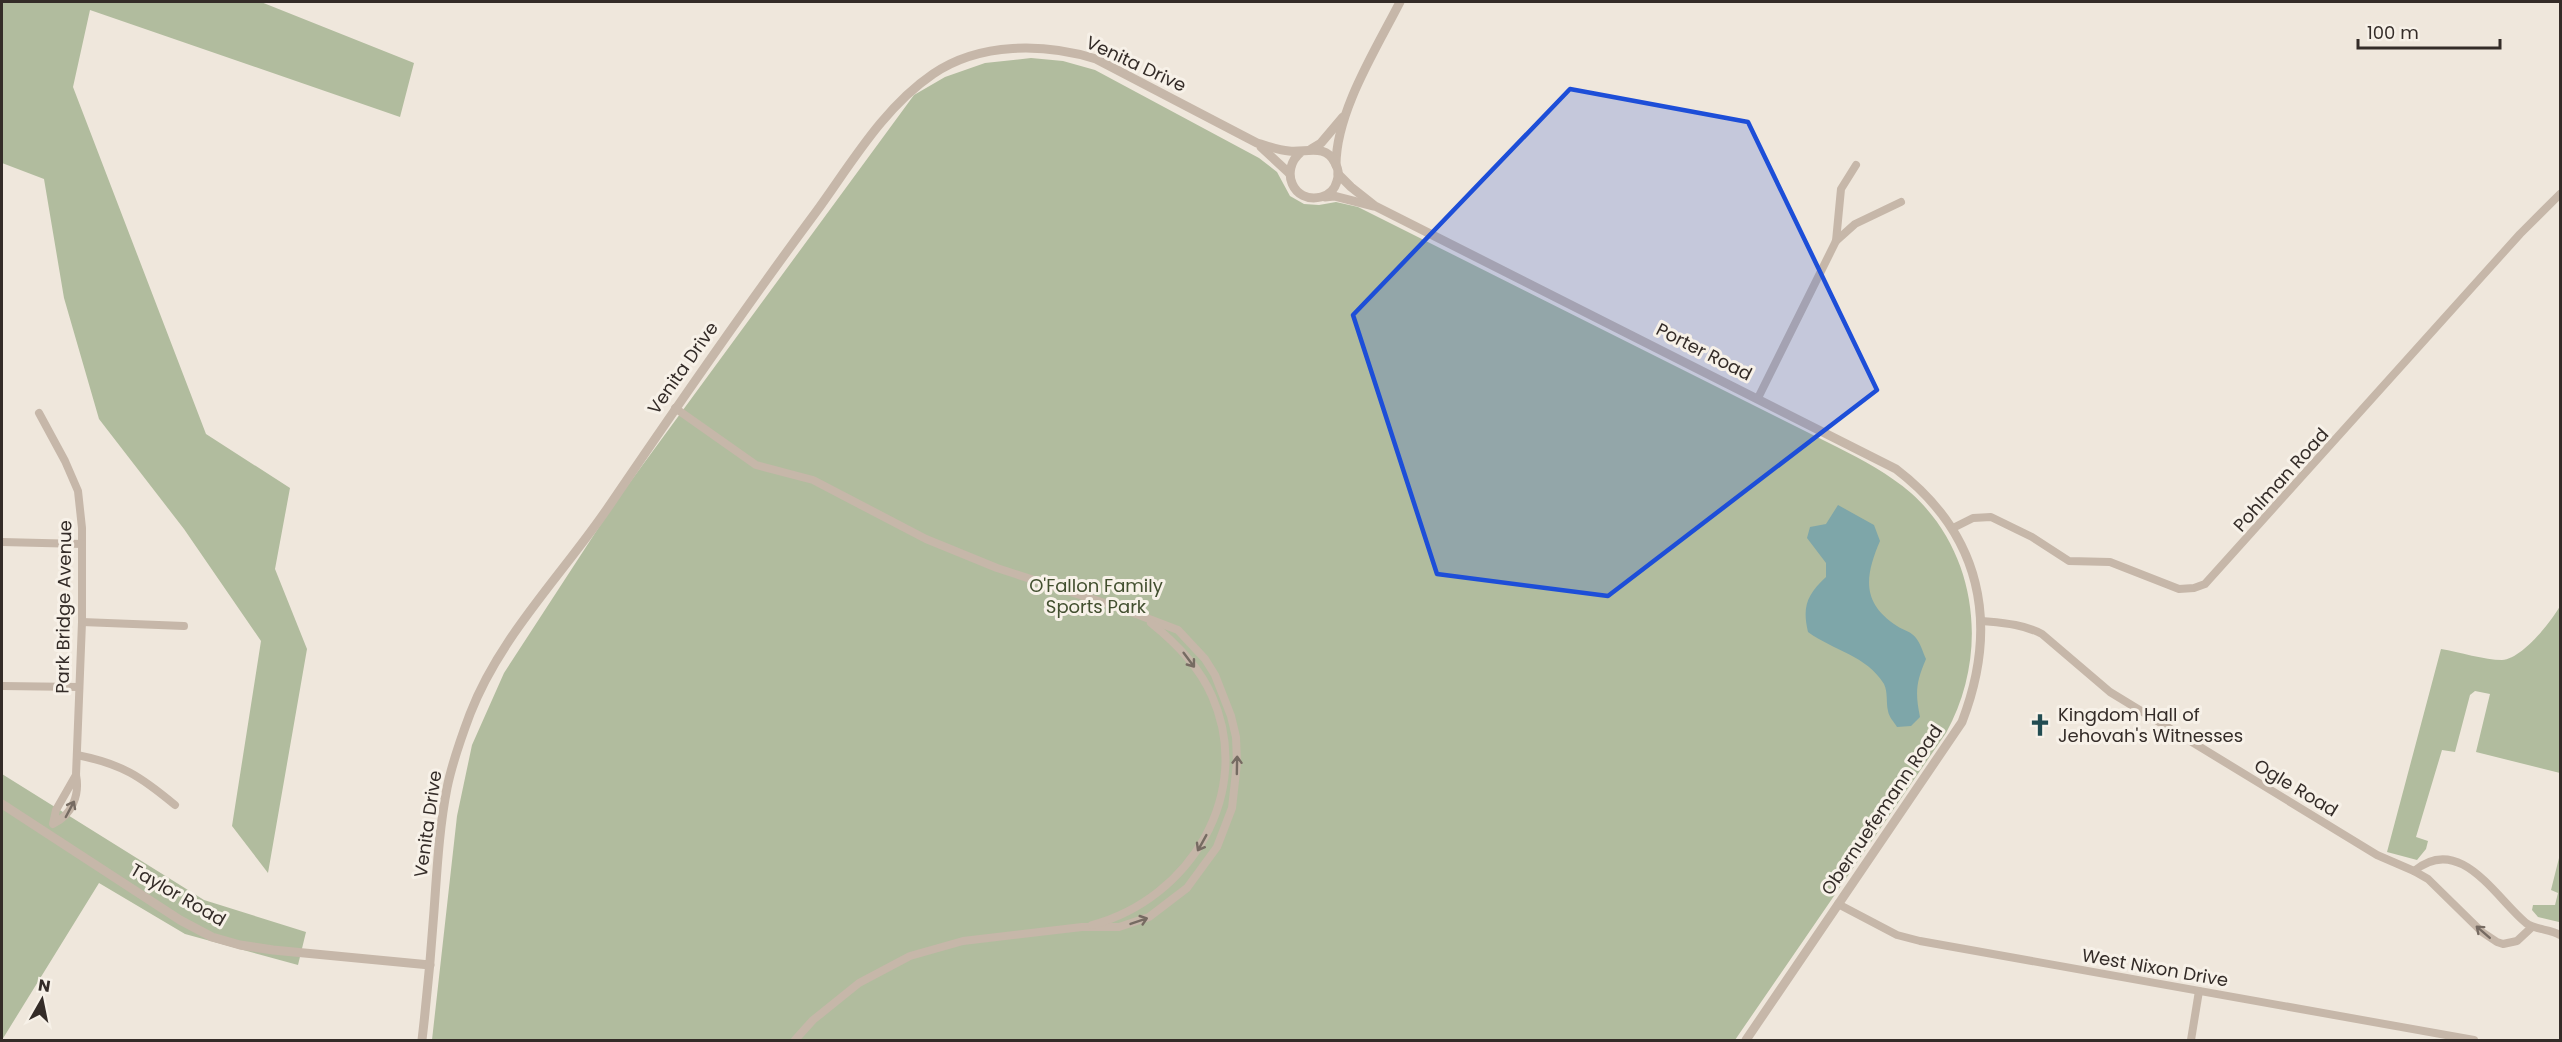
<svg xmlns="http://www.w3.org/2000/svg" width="2562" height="1042" viewBox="0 0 2562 1042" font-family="Poppins,sans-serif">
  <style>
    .green { fill: #b1bc9e }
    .water { fill: #7ea6a9 }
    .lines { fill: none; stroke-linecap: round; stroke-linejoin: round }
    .minor { stroke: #c6b7a9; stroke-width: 8 }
    .tertiary { stroke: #c6b7a9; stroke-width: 9 }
    .oneway { stroke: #766b62 }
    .marked { fill: #1d4ed8; fill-opacity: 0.2; stroke: #1d4ed8; stroke-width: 4.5; stroke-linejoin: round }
    .labels { text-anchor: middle; stroke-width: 6; stroke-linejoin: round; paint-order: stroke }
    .street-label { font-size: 18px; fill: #342c28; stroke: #f7f1e8 }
    .park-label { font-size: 18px; fill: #424f2f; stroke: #f7f1e8 }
    .poi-label { font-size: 18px; fill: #342c28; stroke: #f7f1e8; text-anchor: start }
  </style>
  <rect width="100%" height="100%" fill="#efe7dc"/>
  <g class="green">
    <path d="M2,2H261L414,63L400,117L90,10L73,87L206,434L290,488L275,569L307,649L268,873L232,826L261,641L184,529L99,419L64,298L44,179L2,163Z"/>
    <path d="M1031,58L1063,61L1095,70L1259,158L1277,172L1290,196L1304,204L1319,205L1336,202L1358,207L1837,447C1863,460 1889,474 1911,493C1979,554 1989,656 1946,733L1735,1040H432L457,816L472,745L504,673L614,504L914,95L945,77L985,63Z"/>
    <path d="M2560,606V773L2476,752L2490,694L2475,691L2470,695L2455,752L2442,750L2416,837L2428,841L2426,849L2417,860L2387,852L2441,649C2459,652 2485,660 2502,660C2522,659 2551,622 2560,606Z"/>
    <path d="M2,774L204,900L306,932L298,965L185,934L99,883L2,1040Z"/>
    <path d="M2560,854V921L2559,922L2538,917L2532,910L2533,905H2555L2558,893L2551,890Z"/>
  </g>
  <path class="water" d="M1838,505L1874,525L1880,541C1865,576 1861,603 1897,626C1903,630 1912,632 1916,638C1921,644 1923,653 1926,659C1916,682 1915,693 1920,717L1911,726L1897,727C1894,722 1889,717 1888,711C1886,703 1888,692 1884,684C1866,655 1834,651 1808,632C1802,606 1807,595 1826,577V563L1807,538L1810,527L1826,524Z"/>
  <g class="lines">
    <g class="minor">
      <path d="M1836,241L1855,224L1901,202"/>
      <path d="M1758,398L1836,241L1841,189L1856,165"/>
      <path d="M675,408L756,465L813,480L926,539L997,568L1123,609L1178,630L1205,659L1215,675L1231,716L1236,737L1237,763L1232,808L1217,847L1187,888L1149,917L1119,927H1082L963,941L910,956L859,983L813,1020L795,1040"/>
      <path d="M39,413L65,461L78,491L82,528V622L76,775C80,795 72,815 53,824L56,810L76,775"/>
      <path d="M1953,528L1973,518L1991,517L2032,537L2069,561L2110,562L2179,589L2194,588L2205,584L2520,234L2560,194"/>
      <path d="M2,542L82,544"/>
      <path d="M1982,621C2003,623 2023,624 2042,634L2110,692L2377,855L2414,871L2428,879L2482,932L2497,942L2503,944L2517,941L2532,927"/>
      <path d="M82,622L184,626"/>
      <path d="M2,686L79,687"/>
      <path d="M77,755C122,764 140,776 175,805"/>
      <path d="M2414,871C2460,833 2495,897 2526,923C2535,930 2550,929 2560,935"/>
      <path d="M1838,904L1897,935L1920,941L2474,1040"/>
      <path d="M1092,925C1190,899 1255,793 1212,696C1199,666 1176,643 1151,623"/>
      <path d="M2191,1040L2199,991"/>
    </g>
    <g class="tertiary">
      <path d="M1261,147L1289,173"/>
      <path d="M1311,149L1321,143L1343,117"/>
      <path d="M1336,165C1336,112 1376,49 1400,2"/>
      <path d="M1338,174L1351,187L1375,206L1896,469C1981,534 2000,623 1962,722L1746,1040"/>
      <path d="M1325,197L1334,196L1373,206"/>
      <path d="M2,804L180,920L212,937L240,945L273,950L430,965"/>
      <path d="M422,1040C427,997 431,954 434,911C437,870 439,829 447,788C452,763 461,738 470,714C499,638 561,576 607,509C675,409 744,309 816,212C851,164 883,108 933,74C980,42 1044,43 1096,59L1257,143C1268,146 1278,150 1289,151C1306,153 1326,143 1335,163C1338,168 1339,175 1337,181C1335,189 1329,195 1321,197C1293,204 1279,170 1301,152"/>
    </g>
  </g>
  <defs><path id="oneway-shaft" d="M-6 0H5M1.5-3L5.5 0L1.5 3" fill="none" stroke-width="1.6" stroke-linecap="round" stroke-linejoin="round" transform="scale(1.5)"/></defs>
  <g class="oneway">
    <use href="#oneway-shaft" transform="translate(1189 660) rotate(53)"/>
    <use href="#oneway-shaft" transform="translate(1237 765) rotate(-89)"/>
    <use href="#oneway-shaft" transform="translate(70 809) rotate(-62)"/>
    <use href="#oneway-shaft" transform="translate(1202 843) rotate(119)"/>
    <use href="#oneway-shaft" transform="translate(1139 921) rotate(-19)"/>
    <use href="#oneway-shaft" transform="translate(2483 932) rotate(-139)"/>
  </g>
  <path class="marked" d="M1570,89L1748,122L1877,390L1608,596L1437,574L1353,315Z"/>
  <defs>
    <g id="church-bare" transform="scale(1.8)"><path d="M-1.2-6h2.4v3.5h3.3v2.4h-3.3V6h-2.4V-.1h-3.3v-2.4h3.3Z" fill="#224c51" stroke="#f7f1e8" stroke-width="2.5" paint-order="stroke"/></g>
  </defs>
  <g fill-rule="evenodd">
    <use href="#church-bare" x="2040" y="725"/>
  </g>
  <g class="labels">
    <g class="street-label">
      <text transform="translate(1136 64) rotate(25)" y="6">Venita Drive</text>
      <text transform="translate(1704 352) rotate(27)" y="6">Porter Road</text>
      <text transform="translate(683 368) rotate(-55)" y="6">Venita Drive</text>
      <text transform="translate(2281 480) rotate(-48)" y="6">Pohlman Road</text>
      <text transform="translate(64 607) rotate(-89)" y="6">Park Bridge Avenue</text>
      <text transform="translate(2296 788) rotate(31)" y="6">Ogle Road</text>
      <text transform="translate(1882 810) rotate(-56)" y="6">Obernuefemann Road</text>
      <text transform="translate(428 824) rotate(-82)" y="6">Venita Drive</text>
      <text transform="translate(178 895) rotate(30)" y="6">Taylor Road</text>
      <text transform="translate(2155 968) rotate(10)" y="6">West Nixon Drive</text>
    </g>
    <g class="park-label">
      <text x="1096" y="592">O'Fallon Family<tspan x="1096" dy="21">Sports Park</tspan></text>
    </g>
    <g class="poi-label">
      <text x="2058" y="721">Kingdom Hall of<tspan x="2058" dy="21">Jehovah's Witnesses</tspan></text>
    </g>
  </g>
  <rect width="2562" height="1042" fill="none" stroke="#342c28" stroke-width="6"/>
  <g transform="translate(42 1000) rotate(9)" stroke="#f7f1e8" stroke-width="4.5" paint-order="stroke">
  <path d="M0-4.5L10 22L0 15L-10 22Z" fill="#342c28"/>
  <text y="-9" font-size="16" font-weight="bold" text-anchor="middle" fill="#342c28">N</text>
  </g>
  <path d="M2358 39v9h142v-9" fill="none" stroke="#342c28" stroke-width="3"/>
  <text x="2367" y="39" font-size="18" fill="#342c28" stroke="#f7f1e8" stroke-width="4.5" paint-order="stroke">100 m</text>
</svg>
